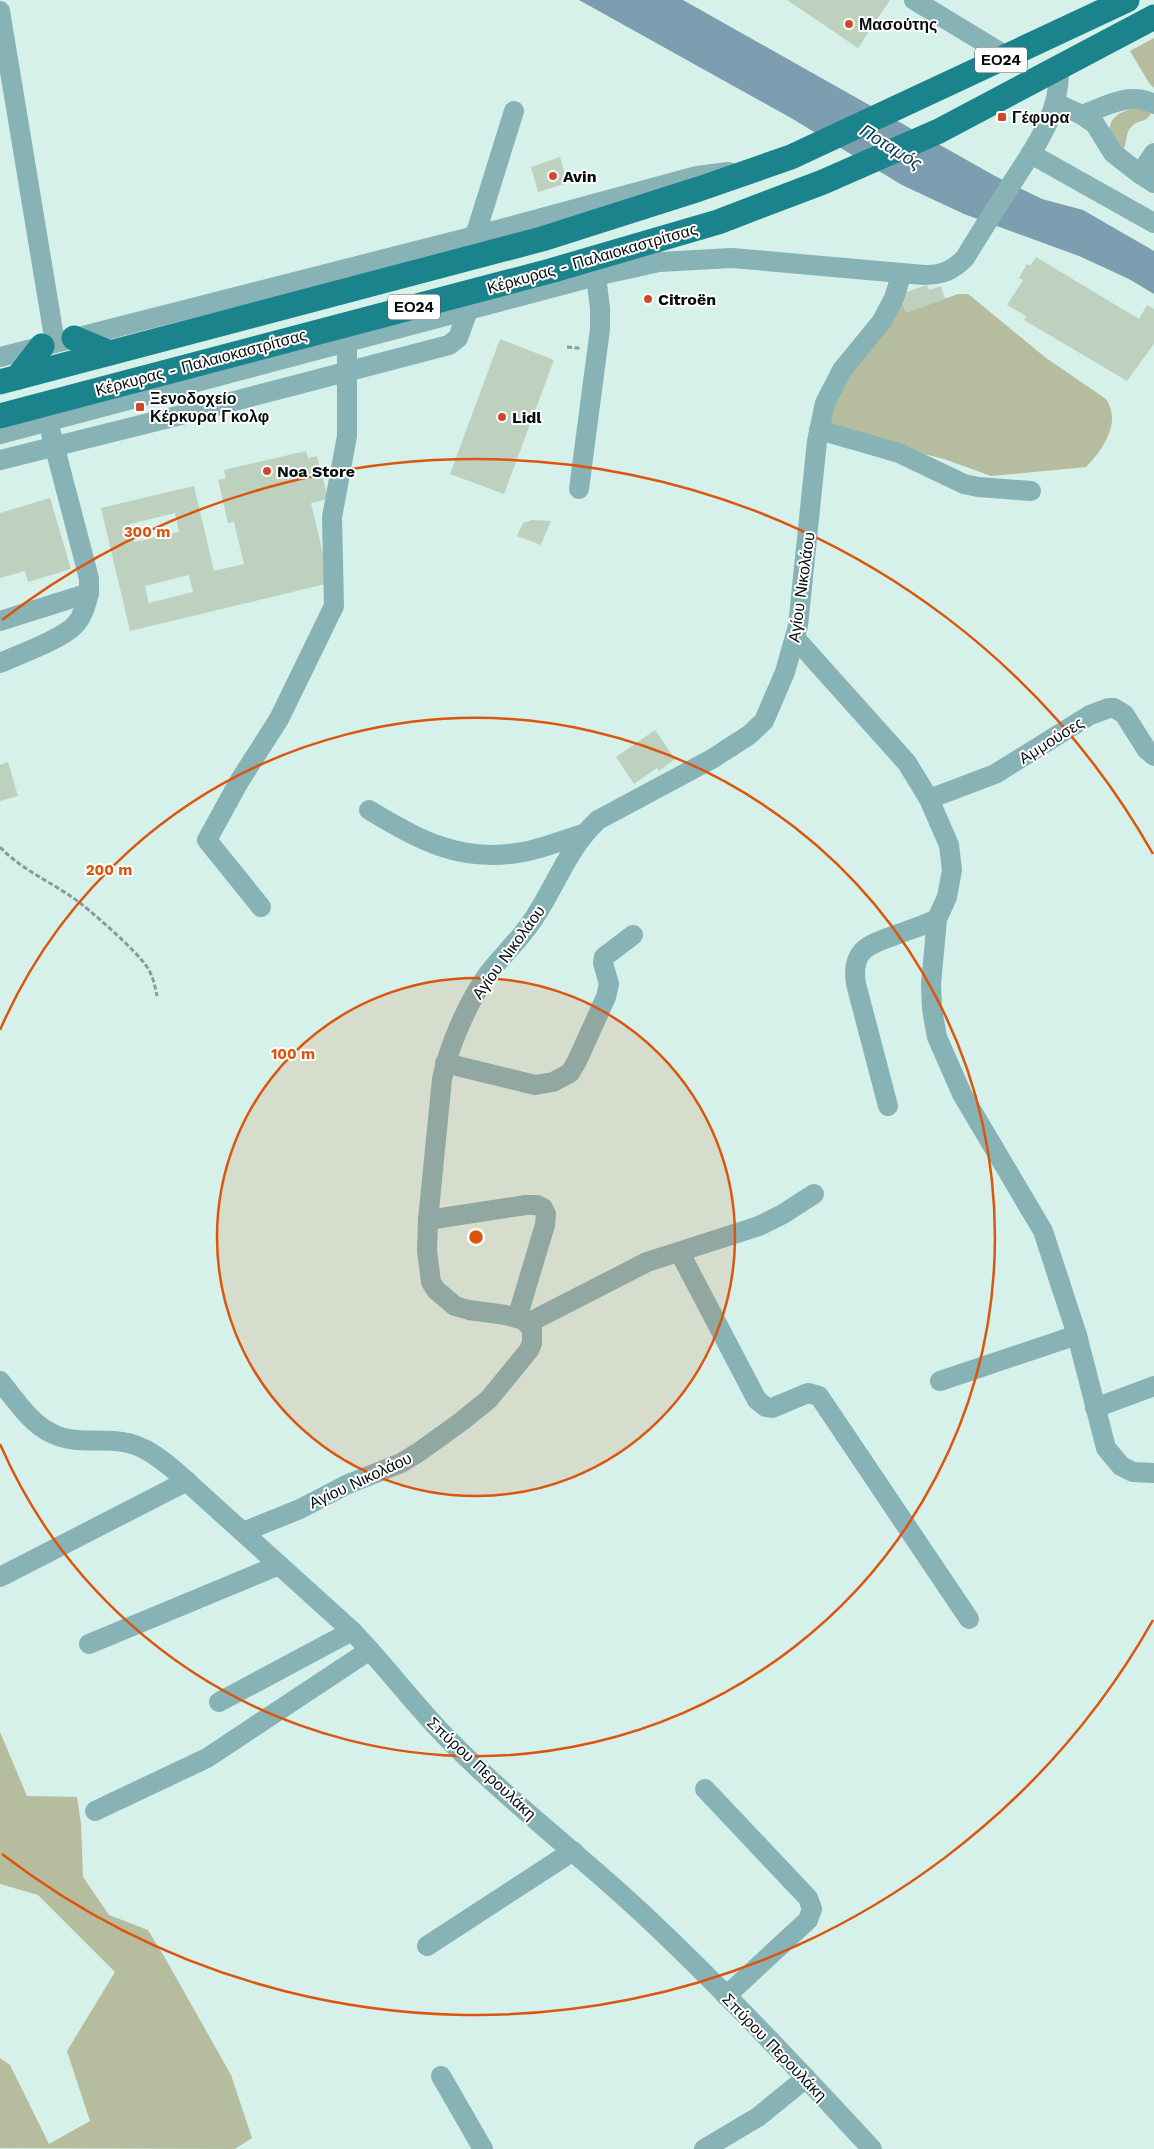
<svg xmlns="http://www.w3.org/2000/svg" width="1154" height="2149" viewBox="0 0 1154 2149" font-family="'Work Sans',sans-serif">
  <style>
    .green { fill: #b5bd9e }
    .water { fill: #7d9eb0 }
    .building { fill: #bed1bf; fill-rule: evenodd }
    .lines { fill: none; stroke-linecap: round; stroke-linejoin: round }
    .path { stroke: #879c97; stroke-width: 3; stroke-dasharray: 5 2.5; stroke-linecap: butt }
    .minor { stroke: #87b3b7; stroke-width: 20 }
    .major { stroke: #1b838c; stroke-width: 25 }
    .ring { fill: none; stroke: #dd550c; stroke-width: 2.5 }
    .poi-dot { fill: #d2472a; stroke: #fff; stroke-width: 2 }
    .labels { text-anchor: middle; stroke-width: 4; stroke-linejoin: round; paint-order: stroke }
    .shield { fill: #fff; stroke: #505655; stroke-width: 1 }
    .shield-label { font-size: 15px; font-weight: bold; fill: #050e0c }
    .poi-label { font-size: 16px; font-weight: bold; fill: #050e0c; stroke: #fff; text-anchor: start }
    .street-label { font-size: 16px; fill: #050e0c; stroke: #fff }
    .water-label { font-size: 18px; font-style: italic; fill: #06374b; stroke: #fff }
    .centre { fill: #dd550c; stroke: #fff; stroke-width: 2.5 }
    .ring-label { font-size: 15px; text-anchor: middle; font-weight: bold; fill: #dd550c; stroke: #fff; stroke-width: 4; stroke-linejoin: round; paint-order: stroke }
  </style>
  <rect width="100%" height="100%" fill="#d5f1e9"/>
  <g class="green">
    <path d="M1154,38V88L1149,83L1130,51Z"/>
    <path d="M1139,106L1151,112C1148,123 1139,119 1132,126C1125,132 1128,142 1123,150L1109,141C1107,116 1118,113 1139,106Z"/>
    <path d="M958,294H968L972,297L1046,358L1106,399C1122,422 1103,450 1086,467L991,476L944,459L865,439L825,426L836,394L902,302L906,312Z"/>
    <path d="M0,1732L27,1796L77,1797L81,1824L83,1877L109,1915L148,1930L165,1958L231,2075L252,2138L235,2149L0,2148V2058L10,2065L49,2144L90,2121L67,2051L115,1972L38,1895L0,1884Z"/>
  </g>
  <path class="water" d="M579,0H683L995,176L1042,199L1083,210L1154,251V294L1129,279L1079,256L964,214L902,185L791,118Z"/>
  <g class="building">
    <path d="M787,0H890L858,48Z"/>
    <path d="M560,157L567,183L538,192L531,167Z"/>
    <path d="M1036,257L1139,319L1147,305L1154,309V344L1127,381L1024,320L1026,316L1007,305L1023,280L1019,278L1027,264L1030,266Z"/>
    <path d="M927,285L929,290L941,286L945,299L906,313L900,294Z"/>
    <path d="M500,339L554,360L504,494L450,474Z"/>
    <path d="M306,451L308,458L317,456L328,499L311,503L330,583L130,631L101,508L194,486L214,571L244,564L234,522L228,523L218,480L226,478L224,470ZM175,513L179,532L134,542L130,524ZM189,575L193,592L149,603L145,586Z"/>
    <path d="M50,498L71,569L28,582L25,571L0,578V513Z"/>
    <path d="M532,520L551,521L541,545L517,536L523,523Z"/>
    <path d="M655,730L675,759L659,771L657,768L634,784L616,757Z"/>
    <path d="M8,762L18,796L0,801V765Z"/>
  </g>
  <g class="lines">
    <g class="path">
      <path d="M567,347L578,348V351"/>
      <path d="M0,847C21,869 47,880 72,897C87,907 138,952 147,967C153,976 155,986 157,996"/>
    </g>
    <g class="minor">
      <path d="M914,0L1008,57"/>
      <path d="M0,11L55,343"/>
      <path d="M1056,103L1082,115L1095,124L1113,153L1140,174"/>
      <path d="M1082,115C1106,106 1130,91 1154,104"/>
      <path d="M1154,153L1140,174L1154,183"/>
      <path d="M1031,154L1154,223"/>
      <path d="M475,236L514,111"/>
      <path d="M0,357L475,236L697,176L729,172"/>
      <path d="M819,430L899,453L964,484L978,487L1031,491"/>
      <path d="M0,434L596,276L659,262L732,258L924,275C942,275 952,271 965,258C980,233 996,208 1012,183C1036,145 1060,115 1059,68"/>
      <path d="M0,460L177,416L449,345L458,338L471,302"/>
      <path d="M579,489L600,329V308L596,276"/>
      <path d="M0,621L89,593V579L84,559L51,433"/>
      <path d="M795,638L907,763L929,799L949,845L952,870L947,897L937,919C923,926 908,930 893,936C866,945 851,952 856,984L888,1106"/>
      <path d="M0,663C20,654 60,640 74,626C83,617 86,605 89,593"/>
      <path d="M929,799L995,774L1090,715L1109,708H1114L1124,714L1147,750L1154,756"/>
      <path d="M369,810C418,839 457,862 517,853C539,850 562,840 583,834"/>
      <path d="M261,907L207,840L240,780L279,719L334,606L332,517L347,436V342"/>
      <path d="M937,919L931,984L932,1009L937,1037L962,1094L1043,1231L1077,1335L1106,1448L1121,1466L1133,1472L1154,1473"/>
      <path d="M445,1063L535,1085L553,1082L570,1073L577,1061L606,997L609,984L603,963L604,957L633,935"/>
      <path d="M428,1220L526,1205H537L543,1208L546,1214L545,1225L517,1318"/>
      <path d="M680,1253L757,1400L766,1407L772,1408L808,1393L819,1396L969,1619"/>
      <path d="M528,1323L647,1262L759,1226L783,1214L814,1194"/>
      <path d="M0,1381C15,1399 30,1423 51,1433C74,1445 99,1438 123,1442C143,1445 158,1457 173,1469L352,1631C386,1666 415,1706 450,1741C510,1802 579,1854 642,1913C722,1988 797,2068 872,2149"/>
      <path d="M940,1381L1077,1335"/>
      <path d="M1095,1408L1154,1386"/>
      <path d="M243,1532L300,1509L346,1485L401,1463L419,1452L462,1421L489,1399L529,1350L532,1343V1328L523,1320L506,1315L469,1310L455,1306L436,1290L431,1282L427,1251L428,1220L442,1079C449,1045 468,1002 488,974C503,954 523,937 536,915C558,881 568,848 598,820L712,759L749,735L764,721L785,672L798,626L817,441L825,403L842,370L882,321L894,298L902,273"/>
      <path d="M0,1577L187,1481"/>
      <path d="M89,1644L279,1565"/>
      <path d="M219,1702L352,1631"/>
      <path d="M705,1789L808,1898L812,1909L808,1920L726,1996"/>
      <path d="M95,1811L207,1758L370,1650"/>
      <path d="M427,1946L573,1851"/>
      <path d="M441,2076L483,2149"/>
      <path d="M704,2149L758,2117L806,2078"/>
    </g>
    <g class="major">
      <path d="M74,338L110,353"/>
      <path d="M18,377L42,346"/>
      <path d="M0,382L542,239L699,189L791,157L1127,0"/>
      <path d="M0,416L550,271L718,222L823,182L939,131L1154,17"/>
    </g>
  </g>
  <circle cx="476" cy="1237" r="259" fill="#dd550c" fill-opacity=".12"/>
  <g class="ring">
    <circle cx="476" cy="1237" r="259"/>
    <path d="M0 1030A519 519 0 1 1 0 1444"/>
    <path d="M1153 1620A778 778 0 0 1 2 1854M2 620A778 778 0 0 1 1153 854"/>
  </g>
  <g class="poi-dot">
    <circle cx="849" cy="24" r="5"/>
    <rect x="997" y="112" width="10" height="10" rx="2.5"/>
    <circle cx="553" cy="176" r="5"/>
    <circle cx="648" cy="299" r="5"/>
    <rect x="135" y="402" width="10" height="10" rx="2.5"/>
    <circle cx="502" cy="417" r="5"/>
    <circle cx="267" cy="471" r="5"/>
  </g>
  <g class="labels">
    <g class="shield">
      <rect x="975" y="47.5" width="52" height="25" rx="4"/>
      <rect x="388" y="294.5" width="52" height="25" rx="4"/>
    </g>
    <g class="shield-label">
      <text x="1001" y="65">ΕΟ24</text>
      <text x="414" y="312">ΕΟ24</text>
    </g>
    <g class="poi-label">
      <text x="859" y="30">Μασούτης</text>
      <text x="1012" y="123">Γέφυρα</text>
      <text x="563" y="182">Avin</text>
      <text x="658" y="305">Citroën</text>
      <text x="150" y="404">Ξενοδοχείο<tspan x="150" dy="18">Κέρκυρα Γκολφ</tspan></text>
      <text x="512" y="423">Lidl</text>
      <text x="277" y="477">Noa Store</text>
    </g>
    <g class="street-label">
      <text transform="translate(592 258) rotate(-16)" y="6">Κέρκυρας - Παλαιοκαστρίτσας</text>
      <text transform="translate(201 362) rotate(-15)" y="6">Κέρκυρας - Παλαιοκαστρίτσας</text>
      <text transform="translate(801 587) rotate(-82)" y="6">Αγίου Νικολάου</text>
      <text transform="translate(1051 740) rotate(-32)" y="6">Αμμούσες</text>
      <text transform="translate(508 952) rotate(-54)" y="6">Αγίου Νικολάου</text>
      <text transform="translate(360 1480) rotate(-25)" y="6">Αγίου Νικολάου</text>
      <text transform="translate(482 1768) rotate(43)" y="6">Σπύρου Περουλάκη</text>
      <text transform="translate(775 2047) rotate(46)" y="6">Σπύρου Περουλάκη</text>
    </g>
    <g class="water-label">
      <text transform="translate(891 147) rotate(32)" y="6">Ποταμός</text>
    </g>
  </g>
  <circle cx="476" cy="1237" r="8" class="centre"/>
  <g class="ring-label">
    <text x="147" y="537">300 m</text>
    <text x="109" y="875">200 m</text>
    <text x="293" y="1059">100 m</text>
  </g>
</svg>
